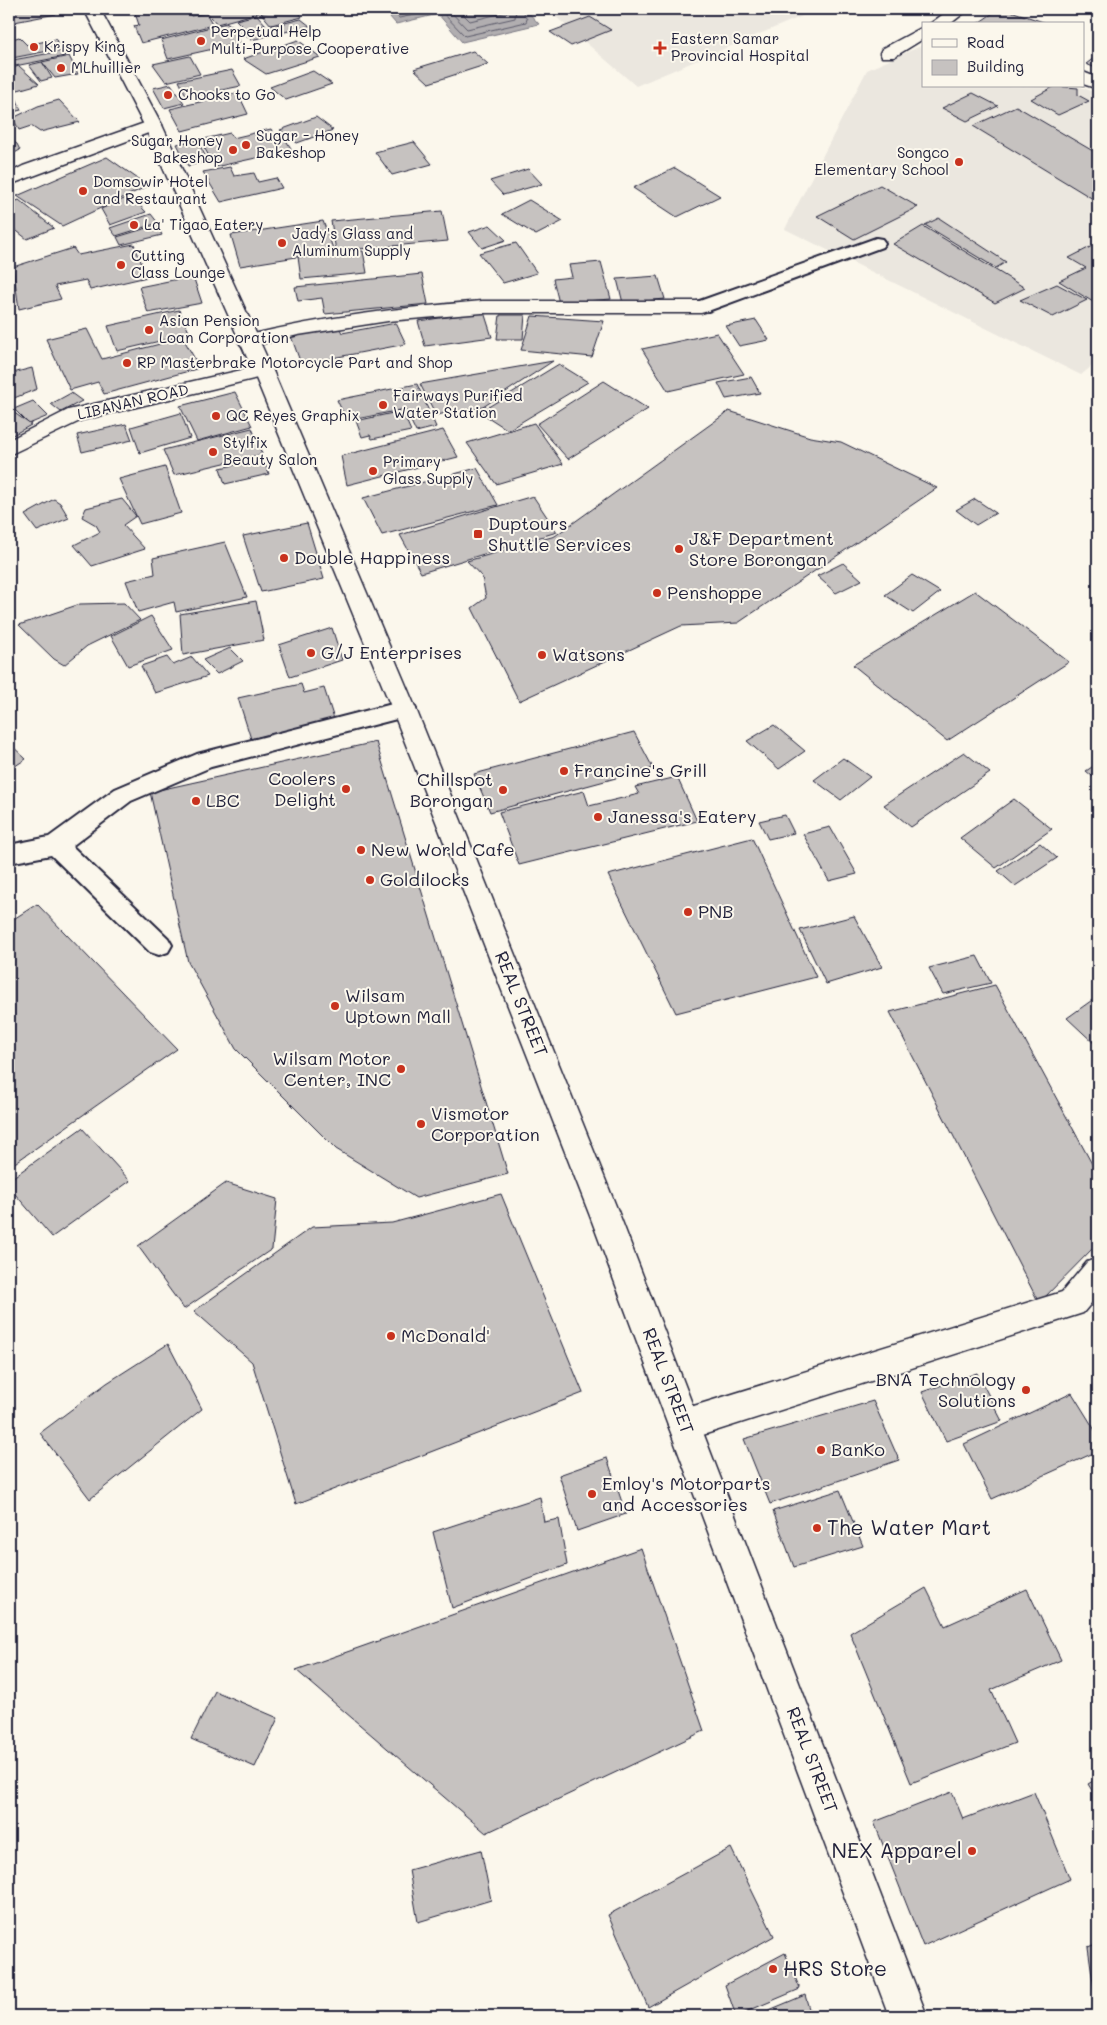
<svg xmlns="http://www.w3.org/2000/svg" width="1107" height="2025" viewBox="0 0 1107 2025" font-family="Mali,sans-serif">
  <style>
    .built { fill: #ebe7df }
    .water { fill: #b1aeb0; stroke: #787681 }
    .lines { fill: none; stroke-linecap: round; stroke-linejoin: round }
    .shore { stroke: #5b5a6a; stroke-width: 1 }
    .building { fill: #c6c2c0; stroke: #22223b }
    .lane-casing { stroke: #22223b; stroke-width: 4 }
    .street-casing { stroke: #22223b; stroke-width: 3 }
    .primary-casing { stroke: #22223b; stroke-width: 3 }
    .lane { fill: #fbf7ec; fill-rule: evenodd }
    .street { fill: #fbf7ec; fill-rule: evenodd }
    .primary { fill: #fbf7ec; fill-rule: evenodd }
    .poi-dot { fill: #c8321e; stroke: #fbf7ec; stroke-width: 2 }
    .labels { text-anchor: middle; stroke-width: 4; stroke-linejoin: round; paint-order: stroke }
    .far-poi-label { font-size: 15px; fill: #22223b; stroke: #fbf7ec; text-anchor: start }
    .far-street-label { font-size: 15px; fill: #22223b; stroke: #fbf7ec }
    .poi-label { font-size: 18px; fill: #22223b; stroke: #fbf7ec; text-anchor: start }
    .street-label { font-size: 18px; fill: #22223b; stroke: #fbf7ec }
    .near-poi-label { font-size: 21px; fill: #22223b; stroke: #fbf7ec; text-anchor: start }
  </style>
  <rect width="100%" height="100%" fill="#fbf7ec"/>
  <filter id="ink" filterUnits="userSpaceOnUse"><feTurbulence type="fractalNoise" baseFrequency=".02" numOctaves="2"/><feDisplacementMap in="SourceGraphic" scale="10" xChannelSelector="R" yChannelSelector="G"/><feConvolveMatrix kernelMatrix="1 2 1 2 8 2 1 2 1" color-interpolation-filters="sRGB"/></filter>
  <g filter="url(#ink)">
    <g class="built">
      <path d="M547,9H819L636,86Z"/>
      <path d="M923,45V86H1079L1098,94V361L1081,375L785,229L867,70Z"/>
    </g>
    <path class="water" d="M383,9H525L539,24L462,42L438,14L396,24Z"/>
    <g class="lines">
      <g class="shore">
        <path d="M390,9L399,18L440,10L465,36L526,22L527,19L522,9"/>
        <path d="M448,9L467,29L515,18L516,9"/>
        <path d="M458,9L470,21L507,12L508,9"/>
      </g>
    </g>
    <g class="building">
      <path d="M9,9H54L56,14L9,23Z"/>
      <path d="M140,9H187L191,16L206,13L213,25L141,43L134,26L139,25L134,10Z"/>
      <path d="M216,9H273L217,24L206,11Z"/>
      <path d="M281,9H297L302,17L271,25L261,13Z"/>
      <path d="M999,9H1005L1049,24H977Z"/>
      <path d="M257,15L266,25L246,30L236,20Z"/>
      <path d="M590,17L611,30L571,46L550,32Z"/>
      <path d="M301,19L310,26L251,40L244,33Z"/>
      <path d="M226,23L238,31L240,43L168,59L161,40Z"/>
      <path d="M19,37L27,45L56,39L59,49L12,58L9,52V40Z"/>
      <path d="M298,40L320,57L266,74L243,59Z"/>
      <path d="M62,51L65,56L15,66L13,60Z"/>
      <path d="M473,51L488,64L429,83L414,69Z"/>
      <path d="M1098,55V69L1086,64Z"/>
      <path d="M69,56L78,74L55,78L42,62Z"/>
      <path d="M190,56L200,74L166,82L153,64Z"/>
      <path d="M42,62L52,78L41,81L29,65Z"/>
      <path d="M19,66L39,84L18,90L9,84V69Z"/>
      <path d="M232,70L241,86L187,97L179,81Z"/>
      <path d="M313,71L332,84L286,100L270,87Z"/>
      <path d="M171,84L184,103L164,108L153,88Z"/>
      <path d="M1055,86L1078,88V95L1089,101L1058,115L1031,99Z"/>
      <path d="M238,93L248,114L182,131L170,109Z"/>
      <path d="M973,93L998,106L967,121L942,108Z"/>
      <path d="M15,95L21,110L9,113V96Z"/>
      <path d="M59,100L80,122L40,132L31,126L19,130L13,118L38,106Z"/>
      <path d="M1016,106L1098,154V202L973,126Z"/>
      <path d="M316,117L333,130L297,143L280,130Z"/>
      <path d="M271,129L276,138L284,137L292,150L215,167L200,140L230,133L233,138Z"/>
      <path d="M9,139L17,144L20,150L9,156Z"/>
      <path d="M197,140L208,161L188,166L177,144Z"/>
      <path d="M414,142L432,164L392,175L375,152Z"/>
      <path d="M107,157L148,186L62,226L17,196Z"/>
      <path d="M230,167L234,176L254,173L258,182L276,178L282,188L221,202L203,172Z"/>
      <path d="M675,168L720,196L677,217L633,188Z"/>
      <path d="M528,169L542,184L503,195L490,181Z"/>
      <path d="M880,185L918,207L854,239L817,216Z"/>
      <path d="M131,196L146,212L110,225L101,209Z"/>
      <path d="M19,200L54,228L27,239L13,228L9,229V204Z"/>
      <path d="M529,200L563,221L536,235L502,214Z"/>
      <path d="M442,211L448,241L336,251L331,221Z"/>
      <path d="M151,214L158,223L116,236L110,228Z"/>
      <path d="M939,218L1006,262L996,268L925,225Z"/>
      <path d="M323,221L334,251L240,266L231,235Z"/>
      <path d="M157,225L162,235L121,245L117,237Z"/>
      <path d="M490,225L506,240L482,248L469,232Z"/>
      <path d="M923,226L1025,288L995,303L893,244Z"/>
      <path d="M516,243L537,273L503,283L479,253Z"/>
      <path d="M1098,243V305L1059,281L1086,268L1069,258Z"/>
      <path d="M134,244L147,277L90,290L86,280L55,286L61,299L19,309L13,267L73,248L78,255Z"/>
      <path d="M363,251L367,273L301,279L298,257Z"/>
      <path d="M601,262L611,299L559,303L553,279L572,277L569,265Z"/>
      <path d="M422,274L428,304L325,314L322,298L298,301L295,287Z"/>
      <path d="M193,276L202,303L148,313L139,287Z"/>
      <path d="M658,276L665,299L623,303L617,279Z"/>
      <path d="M1057,284L1087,300L1053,317L1020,300Z"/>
      <path d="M179,310L190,334L117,351L108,326Z"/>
      <path d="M484,312L492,337L425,346L418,321Z"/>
      <path d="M500,315H525L523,339H497Z"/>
      <path d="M532,316L604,321L592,357L521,350Z"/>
      <path d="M756,320L769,340L739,346L726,326Z"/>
      <path d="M396,323L406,344L301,364L291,336L339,327L342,333Z"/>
      <path d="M87,329L102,359L183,338L200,368L104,394L98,382L70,390L46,339Z"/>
      <path d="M717,333L744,374L668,391L642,349Z"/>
      <path d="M553,361L483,407L436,415L420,384Z"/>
      <path d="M559,364L588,382L508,430L480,412Z"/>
      <path d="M32,368L37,389L9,400V374Z"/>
      <path d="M751,377L760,393L726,399L718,383Z"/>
      <path d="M604,381L648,409L568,459L537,424Z"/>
      <path d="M417,384L436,427L416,432L405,409L347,421L337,400Z"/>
      <path d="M235,392L252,426L197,441L180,406Z"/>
      <path d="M71,393L82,401L61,412L51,404Z"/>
      <path d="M33,401L48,416L29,424L14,409Z"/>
      <path d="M9,409L31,425L9,437Z"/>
      <path d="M402,411L411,431L372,439L370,435L362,437L356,421Z"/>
      <path d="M729,411L810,437L841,442L937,488L738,623L681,626L519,701L472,608L486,598L482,577L467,561L555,536Z"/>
      <path d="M181,413L190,438L140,453L131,427Z"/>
      <path d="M534,423L563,464L496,484L467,443Z"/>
      <path d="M126,424L132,440L82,452L77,435Z"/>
      <path d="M252,428L262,454L174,475L163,450Z"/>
      <path d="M443,430L458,457L347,485L341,456Z"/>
      <path d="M263,459L269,474L225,484L220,468Z"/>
      <path d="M165,467L181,513L140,524L119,479Z"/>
      <path d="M477,468L498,505L382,535L363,498Z"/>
      <path d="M533,496L557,532L421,573L400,535Z"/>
      <path d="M54,499L60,503L69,518L37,531L25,515Z"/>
      <path d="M122,499L136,516L123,525L145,549L92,566L74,545L100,532L96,525L82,517L86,508Z"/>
      <path d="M975,499L996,513L976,525L956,510Z"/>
      <path d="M307,523L324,579L261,592L243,536Z"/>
      <path d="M225,542L247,597L176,612L174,602L138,612L126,581L155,574L153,558Z"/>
      <path d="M843,563L862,580L836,593L817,576Z"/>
      <path d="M912,575L940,592L913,613L885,595Z"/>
      <path d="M975,591L1069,662L947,741L853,665Z"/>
      <path d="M256,601L264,640L183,655L180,614Z"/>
      <path d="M124,603L140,620L87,646L64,665L54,659L19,625L80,604Z"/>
      <path d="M151,616L173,650L128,666L111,636Z"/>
      <path d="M332,628L342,660L290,677L279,645Z"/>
      <path d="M230,648L243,661L217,674L203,660Z"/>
      <path d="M167,657L173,665L192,657L208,676L155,693L141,666Z"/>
      <path d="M301,684L304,693L324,688L334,719L251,739L238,698Z"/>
      <path d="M774,725L805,751L779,769L747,741Z"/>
      <path d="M634,732L653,768L490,812L474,774Z"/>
      <path d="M376,742L508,1174L416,1198L336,1149L236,1049L188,962L150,792Z"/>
      <path d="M9,743L26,759L9,770Z"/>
      <path d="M964,752L990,773L911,827L884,805Z"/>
      <path d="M843,758L870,777L841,800L814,780Z"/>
      <path d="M1098,763V781L1086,771Z"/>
      <path d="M677,777L697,821L519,865L499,812L584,791L589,806L639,794L635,787Z"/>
      <path d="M1014,799L1052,829L996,868L960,838Z"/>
      <path d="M785,815L794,833L768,839L759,821Z"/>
      <path d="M830,827L857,874L829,881L803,834Z"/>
      <path d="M752,838L816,977L676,1013L608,875Z"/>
      <path d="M1040,843L1057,858L1015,886L998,871Z"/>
      <path d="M37,904L177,1049L9,1167V922Z"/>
      <path d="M854,916L882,967L826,984L800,930Z"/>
      <path d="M977,956L991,983L943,994L929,968Z"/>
      <path d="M995,985L1098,1175V1243L1039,1303L890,1012Z"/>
      <path d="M1095,998L1098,1001V1047L1067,1018Z"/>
      <path d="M82,1128L130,1181L52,1237L9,1187V1180Z"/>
      <path d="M226,1183L277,1199L272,1249L184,1309L138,1246Z"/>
      <path d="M501,1194L583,1393L296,1504L252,1362L194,1311L312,1227L392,1223Z"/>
      <path d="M168,1344L202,1409L90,1499L40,1433L107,1383Z"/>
      <path d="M977,1373L1002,1421L946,1441L922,1392Z"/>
      <path d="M1072,1393L1098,1435V1451L992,1499L964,1444Z"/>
      <path d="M873,1401L899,1460L770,1504L744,1439Z"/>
      <path d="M607,1458L626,1514L577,1531L559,1475Z"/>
      <path d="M840,1490L863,1546L794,1567L773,1511Z"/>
      <path d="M540,1497L544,1522L559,1519L567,1565L452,1608L433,1532Z"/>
      <path d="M641,1548L704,1731L486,1833L296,1670Z"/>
      <path d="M926,1588L945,1626L1027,1589L1061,1660L991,1690L1015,1743L911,1783L850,1633Z"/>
      <path d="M215,1691L278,1718L255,1767L191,1739Z"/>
      <path d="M1098,1778V1800L1088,1784Z"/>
      <path d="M952,1792L963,1819L1034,1792L1070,1879L923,1946L874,1822Z"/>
      <path d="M731,1848L774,1936L648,2007L608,1915Z"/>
      <path d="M481,1850L491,1900L418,1922L409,1870Z"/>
      <path d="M1098,1943V2009L1097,2010L1088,1947Z"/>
      <path d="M785,1953L800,1989L736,2016L725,1985Z"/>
      <path d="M805,1995L811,2016H755Z"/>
    </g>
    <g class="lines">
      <g class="lane-casing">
        <g id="lane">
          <path d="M876,238L882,239L885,243L882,247L708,311H694L692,307L694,303Z"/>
          <path d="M404,701L412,703L416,709L412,715L211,767L131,801L72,846L168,938L172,945L168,952L159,955L150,952L51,855L9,863V845L49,837L115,789L197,754Z"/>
        </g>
      </g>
      <g class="street-casing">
        <g id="street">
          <path d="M950,9H969L950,24H930Z"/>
          <path d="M923,27V39L894,57H882L880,53L882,49Z"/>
          <path d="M1083,72L1098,78V89L1083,84Z"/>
          <path d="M153,120L159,121L162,125L159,129L9,185V173L23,166Z"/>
          <path d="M482,301H701L708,303L711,307L708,311L701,313H482L388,321L298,335L248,347L241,345L238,341L241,337C320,317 400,308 482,301Z"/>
          <path d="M263,365L270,367L273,371L270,375L82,420L9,455V440L68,410Z"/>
          <path d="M1098,1258V1295L1083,1313L684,1441L673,1436L668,1425L673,1414L684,1409L1062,1292L1087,1262Z"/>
        </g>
      </g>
      <g class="primary-casing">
        <path id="primary" d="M84,9H100L162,125L273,371L416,709L620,1216L927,2016H889L590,1216L392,709L253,371L144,125Z"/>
      </g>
      <use href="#lane" class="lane"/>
      <use href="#street" class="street"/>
      <use href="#primary" class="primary"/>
    </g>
  </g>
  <g class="poi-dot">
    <circle cx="201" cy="41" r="5"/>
    <circle cx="34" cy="47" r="5"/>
    <path d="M657.5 40.5h5v5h5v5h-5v5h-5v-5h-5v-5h5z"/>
    <circle cx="61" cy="68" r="5"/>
    <circle cx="168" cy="95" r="5"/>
    <circle cx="246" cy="145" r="5"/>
    <circle cx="233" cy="150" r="5"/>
    <circle cx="959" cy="162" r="5"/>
    <circle cx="83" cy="191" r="5"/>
    <circle cx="134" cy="225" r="5"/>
    <circle cx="282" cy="243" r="5"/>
    <circle cx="121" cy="265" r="5"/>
    <circle cx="149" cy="330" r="5"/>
    <circle cx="127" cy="363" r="5"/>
    <circle cx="383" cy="405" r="5"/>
    <circle cx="216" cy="416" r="5"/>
    <circle cx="213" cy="452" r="5"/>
    <circle cx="373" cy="471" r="5"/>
    <rect x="473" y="529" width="10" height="10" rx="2.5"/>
    <circle cx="679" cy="549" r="5"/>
    <circle cx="284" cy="558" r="5"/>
    <circle cx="657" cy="593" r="5"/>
    <circle cx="311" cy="653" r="5"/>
    <circle cx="542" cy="655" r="5"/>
    <circle cx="564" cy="771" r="5"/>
    <circle cx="346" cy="789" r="5"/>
    <circle cx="503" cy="790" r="5"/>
    <circle cx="196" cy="801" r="5"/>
    <circle cx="598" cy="817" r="5"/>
    <circle cx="361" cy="850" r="5"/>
    <circle cx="370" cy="880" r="5"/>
    <circle cx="688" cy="912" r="5"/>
    <circle cx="335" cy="1006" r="5"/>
    <circle cx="401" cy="1069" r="5"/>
    <circle cx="421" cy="1124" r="5"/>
    <circle cx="391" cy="1336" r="5"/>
    <circle cx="1026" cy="1390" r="5"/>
    <circle cx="821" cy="1450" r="5"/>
    <circle cx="592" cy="1494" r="5"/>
    <circle cx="817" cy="1528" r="5"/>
    <circle cx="972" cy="1851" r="5"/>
    <circle cx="773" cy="1969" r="5"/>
  </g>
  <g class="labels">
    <g class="far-poi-label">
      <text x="211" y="37">Perpetual Help<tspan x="211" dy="17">Multi-Purpose Cooperative</tspan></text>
      <text x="671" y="44">Eastern Samar<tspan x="671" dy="17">Provincial Hospital</tspan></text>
      <text x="44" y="52">Krispy King</text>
      <text x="71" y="73">MLhuillier</text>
      <text x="178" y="100">Chooks to Go</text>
      <text x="256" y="141">Sugar - Honey<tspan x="256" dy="17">Bakeshop</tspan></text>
      <text x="223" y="146" text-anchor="end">Sugar Honey<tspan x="223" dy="17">Bakeshop</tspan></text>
      <text x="949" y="158" text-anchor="end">Songco<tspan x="949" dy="17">Elementary School</tspan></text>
      <text x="93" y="187">Domsowir Hotel<tspan x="93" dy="17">and Restaurant</tspan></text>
      <text x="144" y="230">La' Tigao Eatery</text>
      <text x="292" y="239">Jady's Glass and<tspan x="292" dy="17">Aluminum Supply</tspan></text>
      <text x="131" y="261">Cutting<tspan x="131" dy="17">Class Lounge</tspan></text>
      <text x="159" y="326">Asian Pension<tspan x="159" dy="17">Loan Corporation</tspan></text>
      <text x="137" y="368">RP Masterbrake Motorcycle Part and Shop</text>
      <text x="393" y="401">Fairways Purified<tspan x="393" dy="17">Water Station</tspan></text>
      <text x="226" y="421">QC Reyes Graphix</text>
      <text x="223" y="448">Stylfix<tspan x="223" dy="17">Beauty Salon</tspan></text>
      <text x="383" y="467">Primary<tspan x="383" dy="17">Glass Supply</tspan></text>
    </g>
    <g class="far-street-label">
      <text transform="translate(133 402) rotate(-13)" y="5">LIBANAN ROAD</text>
    </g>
    <g class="poi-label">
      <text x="488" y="530">Duptours<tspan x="488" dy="21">Shuttle Services</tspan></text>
      <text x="689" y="545">J&amp;F Department<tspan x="689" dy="21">Store Borongan</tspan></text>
      <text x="294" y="564">Double Happiness</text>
      <text x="667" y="599">Penshoppe</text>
      <text x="321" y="659">G/J Enterprises</text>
      <text x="552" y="661">Watsons</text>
      <text x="574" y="777">Francine's Grill</text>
      <text x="336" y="785" text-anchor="end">Coolers<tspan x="336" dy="21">Delight</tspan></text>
      <text x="493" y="786" text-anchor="end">Chillspot<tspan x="493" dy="21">Borongan</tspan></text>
      <text x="206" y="807">LBC</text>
      <text x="608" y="823">Janessa's Eatery</text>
      <text x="371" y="856">New World Cafe</text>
      <text x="380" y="886">Goldilocks</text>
      <text x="698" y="918">PNB</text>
      <text x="345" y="1002">Wilsam<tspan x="345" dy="21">Uptown Mall</tspan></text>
      <text x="391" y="1065" text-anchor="end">Wilsam Motor<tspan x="391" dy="21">Center, INC</tspan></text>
      <text x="431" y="1120">Vismotor<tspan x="431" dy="21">Corporation</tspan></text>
      <text x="401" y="1342">McDonald'</text>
      <text x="1016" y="1386" text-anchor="end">BNA Technology<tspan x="1016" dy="21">Solutions</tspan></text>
      <text x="831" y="1456">BanKo</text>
      <text x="602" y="1490">Emloy's Motorparts<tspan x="602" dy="21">and Accessories</tspan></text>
    </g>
    <g class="street-label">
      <text transform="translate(521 1004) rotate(68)" y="6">REAL STREET</text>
      <text transform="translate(668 1381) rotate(69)" y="6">REAL STREET</text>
      <text transform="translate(812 1760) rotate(69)" y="6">REAL STREET</text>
    </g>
    <g class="near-poi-label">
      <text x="827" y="1535">The Water Mart</text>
      <text x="962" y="1858" text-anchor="end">NEX Apparel</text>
      <text x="783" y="1976">HRS Store</text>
    </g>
  </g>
  <rect width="1107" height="2025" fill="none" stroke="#fbf7ec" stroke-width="30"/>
  <rect x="15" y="15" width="1077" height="1995" fill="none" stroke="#22223b" stroke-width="2" filter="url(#ink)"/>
  <rect x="922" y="22" width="162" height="65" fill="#fbf7ec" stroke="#a4a2a5"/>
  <rect x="932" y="39" width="25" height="8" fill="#fbf7ec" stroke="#a4a2a5"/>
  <text x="967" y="48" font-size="15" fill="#22223b">Road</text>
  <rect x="932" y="60" width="25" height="15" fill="#c6c2c0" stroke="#a4a2a5"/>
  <text x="967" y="72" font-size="15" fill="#22223b">Building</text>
</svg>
